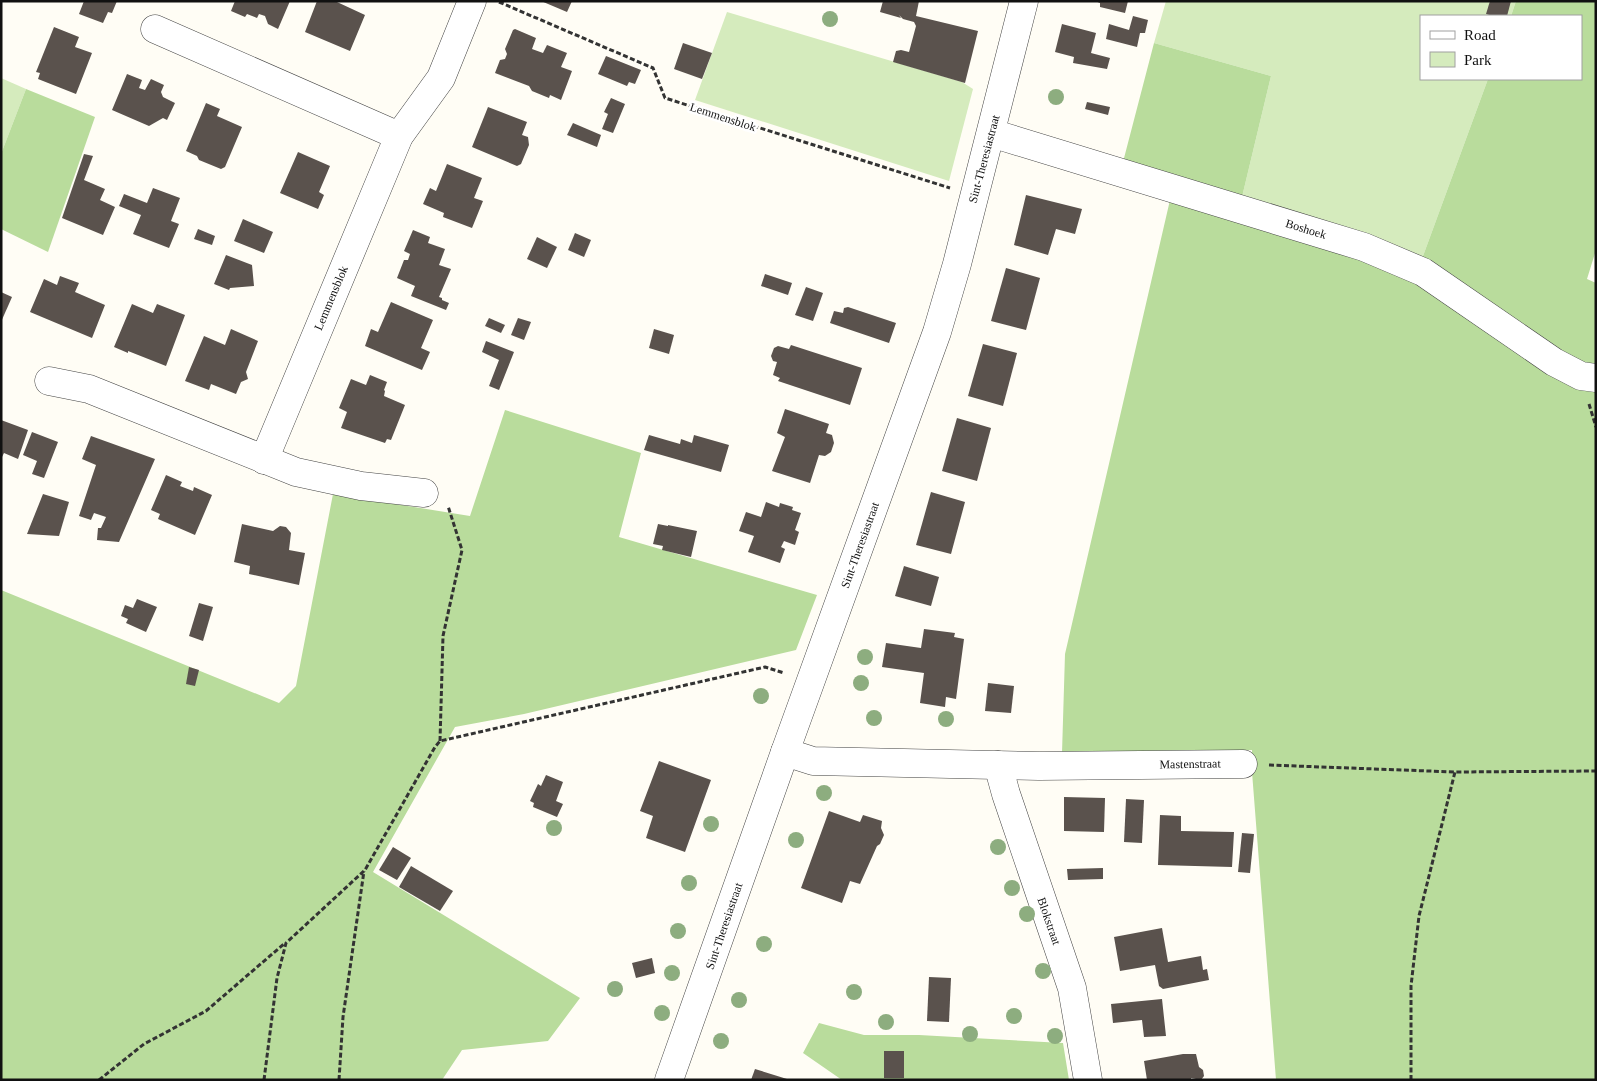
<svg xmlns="http://www.w3.org/2000/svg" width="1597" height="1081" viewBox="0 0 1597 1081" font-family="'Times New Roman',serif">
  <style>
    .green { fill: #d5ebbd }
    .forest { fill: #b9dc9c }
    .building { fill: #5a524d }
    .lines { fill: none; stroke-linecap: round; stroke-linejoin: round }
    .street-casing { stroke: #444; stroke-width: 29 }
    .path { stroke: #333; stroke-width: 3; stroke-dasharray: 5 2.5; stroke-linecap: butt }
    .street { stroke: #fff; stroke-width: 28 }
    .tree { fill: #8dad7f }
    .labels { text-anchor: middle; stroke-width: 5; stroke-linejoin: round; paint-order: stroke }
    .street-label { font-size: 12px; fill: #111; stroke: #fff }
  </style>
  <rect width="100%" height="100%" fill="#fffdf5"/>
  <g class="green">
    <path d="M1166,1H1516L1511,16H1421V79H1488L1423,256L1242,197L1271,76L1154,43Z"/>
    <path d="M727,12L962,82L973,89L949,181L695,100Z"/>
    <path d="M1,78L26,89L1,154Z"/>
  </g>
  <g class="forest">
    <path d="M1516,1H1596V250L1587,279L1596,283V1080H1276L1252,772V750L1062,753L1065,654L1170,200L1123,162L1154,43L1271,76L1242,197L1423,256L1488,79H1581V16H1511Z"/>
    <path d="M26,89L95,117L48,252L1,229V154Z"/>
    <path d="M505,410L641,453L619,537L817,595L796,650L524,714L455,727L373,872L580,998L548,1041L462,1050L442,1080H1V590L279,703L296,686L333,494L470,516Z"/>
    <path d="M819,1023L864,1035H919L1063,1043L1069,1080H842L803,1053Z"/>
  </g>
  <g class="building">
    <path d="M84,1H117L112,13L108,12L103,23L79,14Z"/>
    <path d="M235,1H290L278,29L268,24L265,16L259,14L257,18L247,14L245,17L231,11Z"/>
    <path d="M317,1H338L337,2L365,15L350,51L305,32Z"/>
    <path d="M541,1H572L567,12Z"/>
    <path d="M883,1H919L916,16L978,31L965,83L893,62L896,51L901,50L909,52L916,26L914,22L903,19L899,15L901,18L880,12Z"/>
    <path d="M1095,1H1128L1125,13L1100,7V3Z"/>
    <path d="M1490,1H1511L1507,16H1493L1486,14Z"/>
    <path d="M1133,16L1148,20L1145,33H1140L1137,47L1106,39L1109,24L1129,30Z"/>
    <path d="M1062,24L1096,33L1091,53L1110,58L1107,69L1073,63L1074,57L1055,52Z"/>
    <path d="M54,27L79,37L75,47L92,53L76,94L38,79L40,73L36,72Z"/>
    <path d="M515,29L536,38L532,49L543,53L547,45L567,53L561,67L572,71L561,100L550,95L549,98L532,91L529,86L495,73L500,60L505,59L507,54L505,49L513,30Z"/>
    <path d="M683,43L712,53L702,79L674,69Z"/>
    <path d="M606,56L641,70L635,84L629,82L627,86L598,74Z"/>
    <path d="M127,74L142,80L139,88L145,90L151,79L164,85L161,92L163,97L175,103L167,120L163,118L149,126L112,110Z"/>
    <path d="M611,98L625,104L613,133L602,129L608,114L604,112Z"/>
    <path d="M1087,102L1110,107L1108,115L1085,109Z"/>
    <path d="M206,103L220,109L217,116L242,127L225,167L221,169L199,160L197,156L186,151Z"/>
    <path d="M488,107L527,122L522,135L528,137L529,145L521,164L517,166L472,147Z"/>
    <path d="M573,123L601,135L597,147L567,135Z"/>
    <path d="M298,152L330,166L319,192L324,195L318,209L280,193Z"/>
    <path d="M84,154L93,156L84,180L105,189L100,200L115,207L103,235L62,218Z"/>
    <path d="M447,164L482,178L474,198L483,201L472,228L443,217L444,213L423,204L430,188L436,191Z"/>
    <path d="M153,188L180,198L171,221L179,224L169,248L133,234L141,215L119,206L124,194L147,203Z"/>
    <path d="M1026,195L1082,209L1075,234L1056,229L1048,255L1014,245Z"/>
    <path d="M243,219L273,232L264,253L234,241Z"/>
    <path d="M198,229L215,236L212,245L194,239Z"/>
    <path d="M413,230L430,237L428,243L445,249L439,265L451,269L439,297L442,298V300L449,303L446,310L411,296L415,286L397,278L404,260H408L410,254L404,251Z"/>
    <path d="M575,233L591,240L584,257L568,250Z"/>
    <path d="M537,237L557,247L547,268L527,259Z"/>
    <path d="M226,255L252,265L254,286L230,288L229,290L214,284Z"/>
    <path d="M1006,268L1040,278L1026,330L991,321Z"/>
    <path d="M765,274L792,283L788,295L761,286Z"/>
    <path d="M60,276L79,283L75,292L105,305L92,338L30,312L44,279L57,285Z"/>
    <path d="M806,287L823,293L813,321L795,315Z"/>
    <path d="M1,292L12,297L1,322Z"/>
    <path d="M391,302L433,320L421,348L430,352L422,370L365,346L371,329L378,332Z"/>
    <path d="M132,304L153,313L157,304L185,315L166,366L128,351V353L114,347Z"/>
    <path d="M848,307L896,323L889,343L830,323L834,311L843,313L844,308Z"/>
    <path d="M489,318L505,325L501,333L485,326Z"/>
    <path d="M518,318L531,322L524,340L511,335Z"/>
    <path d="M231,329L258,341L246,372L248,379L241,382L236,394L211,384L209,390L185,381L204,336L225,345Z"/>
    <path d="M654,329L674,335L669,354L649,348Z"/>
    <path d="M486,341L514,352L499,390L489,386L499,360L482,352Z"/>
    <path d="M983,344L1017,353L1003,406L968,396Z"/>
    <path d="M791,345L862,368L850,405L778,381L780,378L773,375L777,362L773,361L771,356L774,348L778,346L789,349Z"/>
    <path d="M370,375L387,382L384,390L385,391L384,396L405,405L391,440L387,439L385,443L341,428L347,412L339,408L351,379L366,385Z"/>
    <path d="M785,409L829,424L826,433L832,435L834,443L831,452L825,456L819,455L810,483L772,471L785,437L777,433Z"/>
    <path d="M957,418L991,428L977,481L942,471Z"/>
    <path d="M1,420L28,430L18,459L4,453L1,459Z"/>
    <path d="M32,432L58,442L44,478L32,474L37,461L23,455Z"/>
    <path d="M649,435L680,444L681,439L692,443L694,435L729,445L721,472L644,450Z"/>
    <path d="M91,436L155,459L119,542L97,540L98,528H101L106,517L94,513L91,520L79,516L96,465L82,459Z"/>
    <path d="M166,475L182,482L180,486L193,491L194,487L212,495L195,535L158,519L160,514L151,510Z"/>
    <path d="M931,492L965,502L951,554L916,545Z"/>
    <path d="M43,494L69,502L59,536L27,534Z"/>
    <path d="M766,502L779,507L780,503L793,507L792,510L801,513L795,530L799,532L795,545L784,541L781,547L785,549L780,563L748,552L754,536L739,531L746,512L761,517Z"/>
    <path d="M242,524L273,531L280,526L286,527L291,533L289,550L305,553L299,585L249,574L250,566L234,562Z"/>
    <path d="M658,524L668,526V525L697,531L691,557L662,550L663,546L653,544Z"/>
    <path d="M904,566L939,577L931,606L895,596Z"/>
    <path d="M137,599L157,607L146,632L126,623L128,619L121,616L125,605L133,608Z"/>
    <path d="M199,603L213,607L203,641L189,636Z"/>
    <path d="M924,629L955,633L954,637L964,639L956,699L946,697L945,707L920,703L924,673L882,667L886,643L921,648Z"/>
    <path d="M189,667L199,670L195,686L186,684Z"/>
    <path d="M988,683L1014,686L1011,713L985,711Z"/>
    <path d="M659,761L711,780L685,852L646,838L653,816L640,811Z"/>
    <path d="M546,775L563,782L556,801L563,804L557,817L533,807L534,803L530,801L538,784L541,786Z"/>
    <path d="M1064,797L1105,798L1104,832L1064,831Z"/>
    <path d="M1126,799L1144,800L1142,843L1124,842Z"/>
    <path d="M829,811L860,822L863,815L882,821L881,828L884,835L880,844L877,846L860,884L850,881L842,903L801,888Z"/>
    <path d="M1160,815L1181,816V831L1234,832L1232,867L1158,865Z"/>
    <path d="M1242,833L1254,834L1250,873L1238,872Z"/>
    <path d="M393,847L411,858L397,880L379,870Z"/>
    <path d="M411,866L453,891L440,911L399,887Z"/>
    <path d="M1103,868V879L1068,880L1067,869Z"/>
    <path d="M1162,928L1168,962L1201,956L1203,970L1207,969L1209,980L1163,989L1159,986L1155,965L1120,971L1114,937Z"/>
    <path d="M652,958L655,973L636,978L632,963Z"/>
    <path d="M929,977L951,978L949,1022L927,1021Z"/>
    <path d="M1162,999L1166,1036L1144,1037L1142,1020L1113,1023L1111,1004Z"/>
    <rect x="884" y="1051" width="20" height="27"/>
    <path d="M1183,1054H1196L1199,1067L1203,1070L1204,1076L1201,1080L1191,1078V1080H1147L1144,1061Z"/>
    <path d="M755,1069L787,1079V1080H751Z"/>
  </g>
  <g class="lines">
    <g class="street-casing">
      <g id="street">
        <path d="M155,29L399,136"/>
        <path d="M991,133L1364,247L1423,272L1554,362L1581,376L1596,378"/>
        <path d="M49,381L89,389L296,472L361,486L424,493"/>
        <path d="M264,460L399,136L441,78L472,1"/>
        <path d="M785,752L813,761L1039,766L1243,764"/>
        <path d="M998,765L1006,794L1072,988L1088,1080"/>
        <path d="M669,1080L785,752L937,332L957,264L1024,1"/>
      </g>
    </g>
    <g class="path">
      <path d="M499,2L653,68L665,98L950,188"/>
      <path d="M1589,404L1596,427"/>
      <path d="M440,741L443,636L462,550L448,506"/>
      <path d="M1269,765L1455,772L1596,771"/>
      <path d="M99,1080L144,1044L206,1011L285,943"/>
      <path d="M264,1080L277,978L286,943L365,870L435,747L440,741L765,667L784,673"/>
      <path d="M339,1080L343,1017L364,871"/>
      <path d="M1411,1080V986L1419,916L1455,772"/>
    </g>
    <use href="#street" class="street"/>
  </g>
  <g class="tree">
    <circle cx="830" cy="19" r="8"/>
    <circle cx="1056" cy="97" r="8"/>
    <circle cx="865" cy="657" r="8"/>
    <circle cx="861" cy="683" r="8"/>
    <circle cx="761" cy="696" r="8"/>
    <circle cx="874" cy="718" r="8"/>
    <circle cx="946" cy="719" r="8"/>
    <circle cx="824" cy="793" r="8"/>
    <circle cx="711" cy="824" r="8"/>
    <circle cx="554" cy="828" r="8"/>
    <circle cx="796" cy="840" r="8"/>
    <circle cx="998" cy="847" r="8"/>
    <circle cx="689" cy="883" r="8"/>
    <circle cx="1012" cy="888" r="8"/>
    <circle cx="1027" cy="914" r="8"/>
    <circle cx="678" cy="931" r="8"/>
    <circle cx="764" cy="944" r="8"/>
    <circle cx="1043" cy="971" r="8"/>
    <circle cx="672" cy="973" r="8"/>
    <circle cx="615" cy="989" r="8"/>
    <circle cx="854" cy="992" r="8"/>
    <circle cx="739" cy="1000" r="8"/>
    <circle cx="662" cy="1013" r="8"/>
    <circle cx="1014" cy="1016" r="8"/>
    <circle cx="886" cy="1022" r="8"/>
    <circle cx="970" cy="1034" r="8"/>
    <circle cx="1055" cy="1036" r="8"/>
    <circle cx="721" cy="1041" r="8"/>
  </g>
  <g class="labels">
    <g class="street-label">
      <text transform="translate(723 117) rotate(18)" y="4">Lemmensblok</text>
      <text transform="translate(984 159) rotate(-75)" y="4">Sint-Theresiastraat</text>
      <text transform="translate(1306 229) rotate(17)" y="4">Boshoek</text>
      <text transform="translate(331 298) rotate(-67)" y="4">Lemmensblok</text>
      <text transform="translate(860 545) rotate(-70)" y="4">Sint-Theresiastraat</text>
      <text transform="translate(1190 764) rotate(-1)" y="4">Mastenstraat</text>
      <text transform="translate(1049 921) rotate(71)" y="4">Blokstraat</text>
      <text transform="translate(724 926) rotate(-71)" y="4">Sint-Theresiastraat</text>
    </g>
  </g>
  <rect width="1597" height="1081" fill="none" stroke="#111111" stroke-width="5"/>
  <rect x="1420" y="15" width="162" height="65" fill="#ffffff" stroke="#a0a0a0"/>
  <rect x="1430" y="31" width="25" height="8" fill="#ffffff" stroke="#a0a0a0"/>
  <text x="1464" y="40" font-size="15" fill="#111111">Road</text>
  <rect x="1430" y="52" width="25" height="15" fill="#d5ebbd" stroke="#a0a0a0"/>
  <text x="1464" y="65" font-size="15" fill="#111111">Park</text>
</svg>
